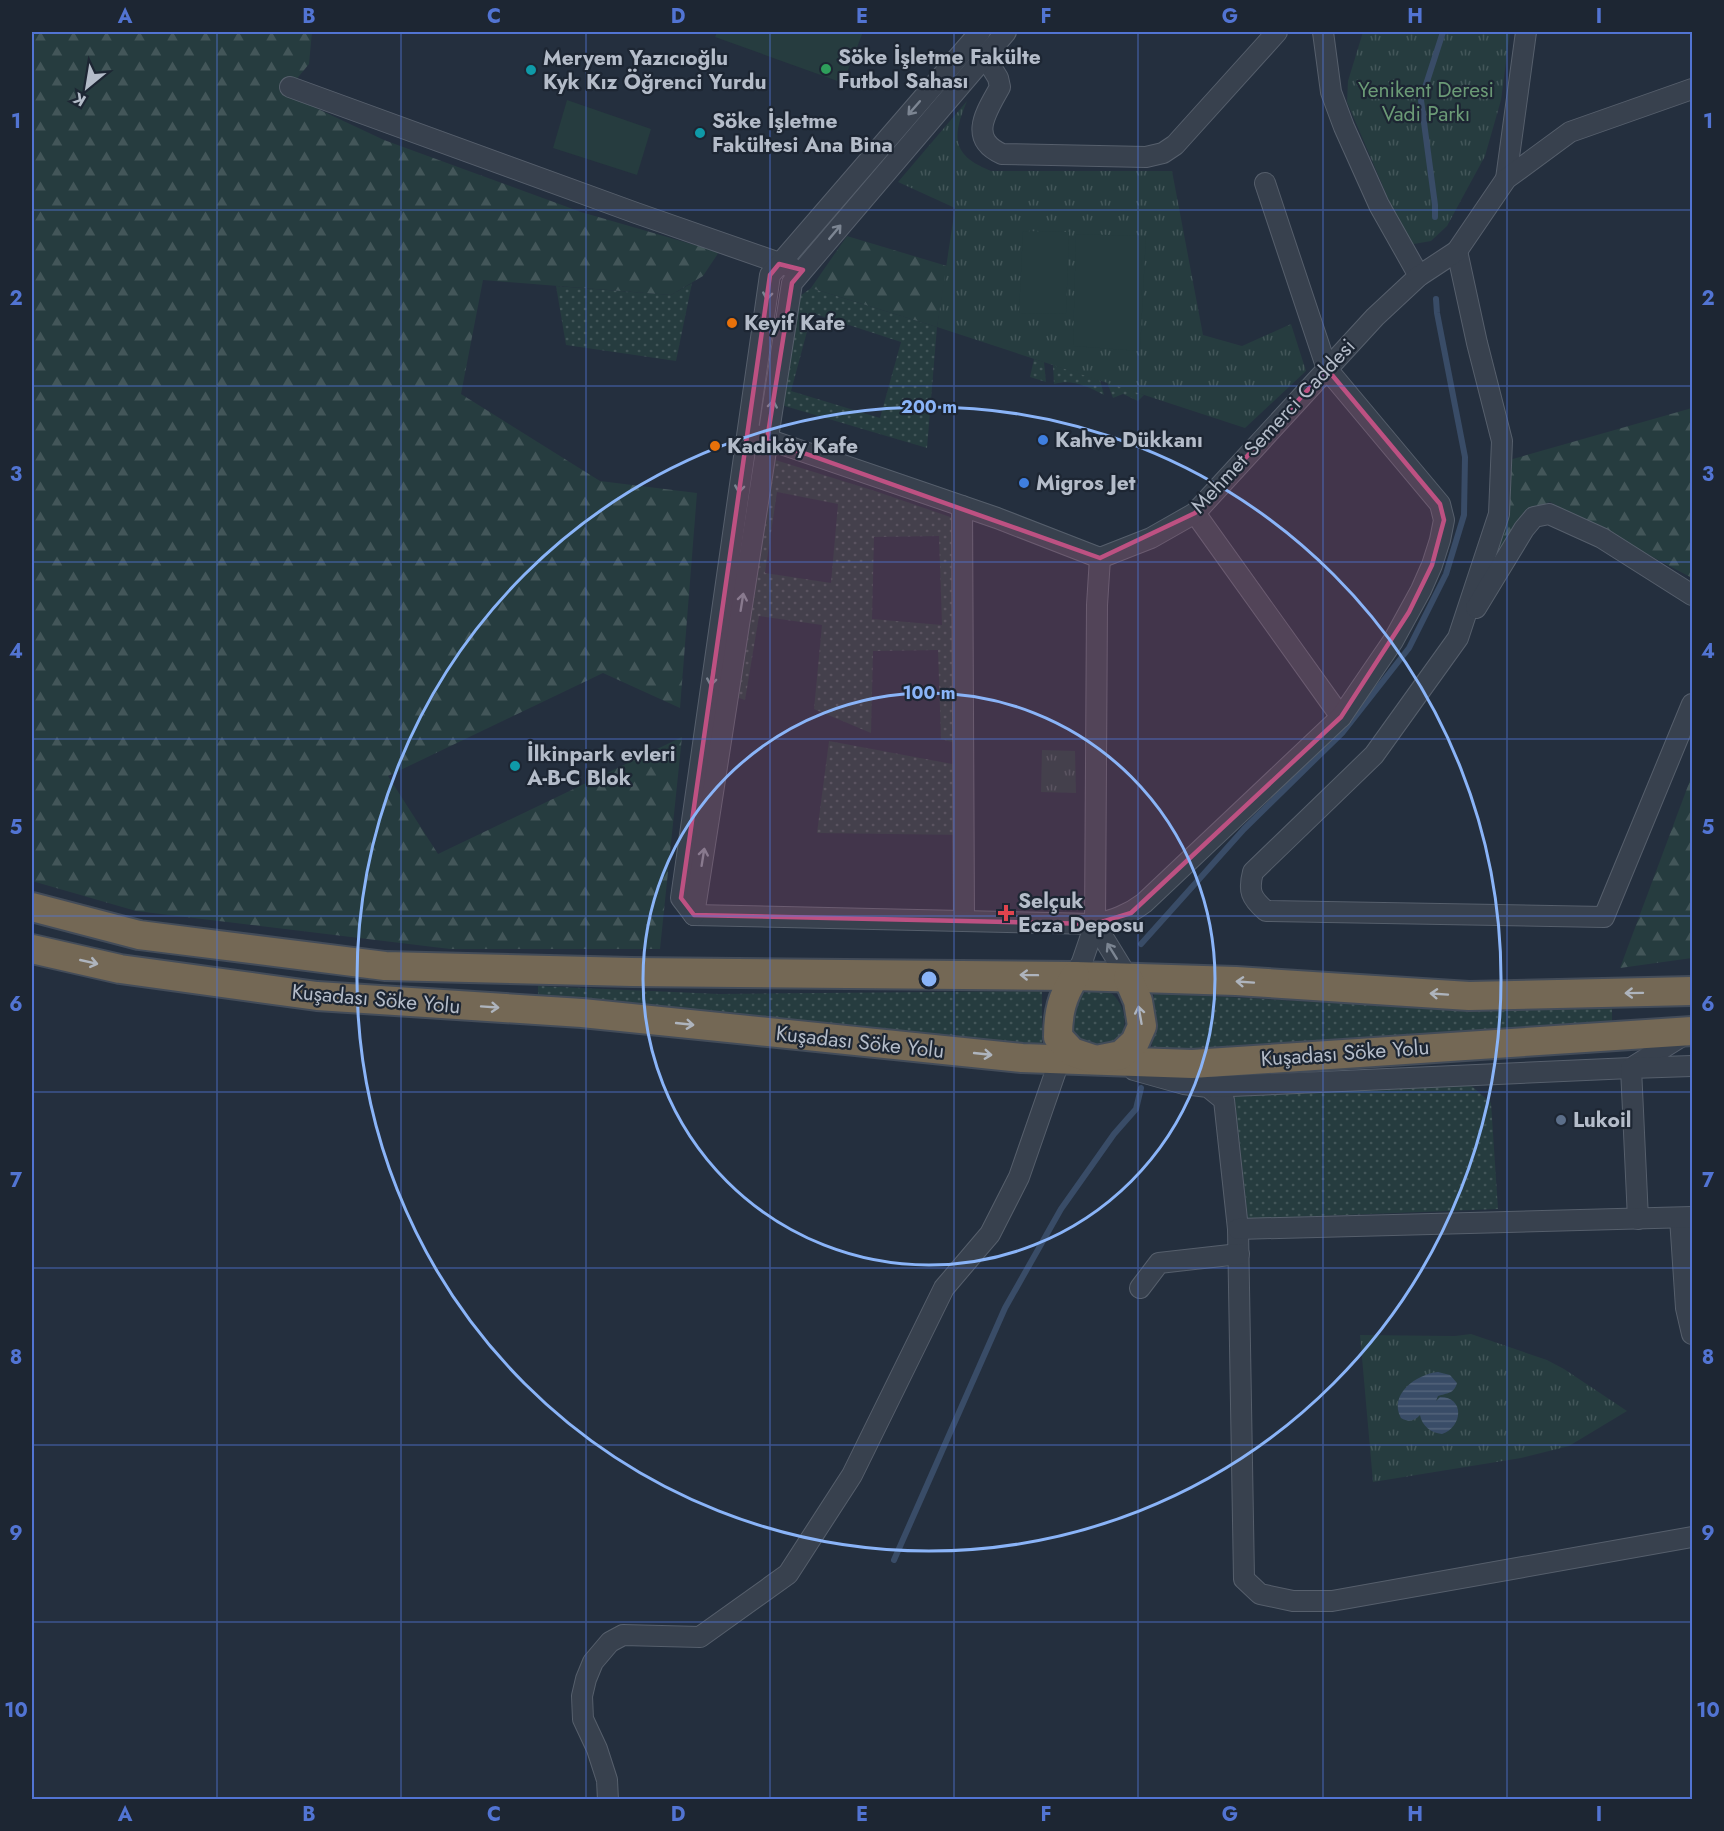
<svg xmlns="http://www.w3.org/2000/svg" width="1724" height="1831" viewBox="0 0 1724 1831" font-family="Jost,sans-serif">
  <style>
    .grass { fill: url(#grass-dots); fill-rule: evenodd }
    .forest { fill: url(#forest-firs) }
    .park { fill: url(#park-tufts) }
    .garden { fill: #263c3f }
    .water { fill: url(#water-rules) }
    .lines { fill: none; stroke-linecap: round; stroke-linejoin: round }
    .stream { stroke: #394c67; stroke-width: 6 }
    .minor-casing { stroke: #565f6c; stroke-width: 22 }
    .highway-casing { stroke: #434c59; stroke-width: 32 }
    .minor { stroke: #38414e; stroke-width: 20 }
    .highway { stroke: #746855; stroke-width: 28 }
    .oneway { stroke: #7c8592 }
    .oneway2 { stroke: #aeb4bd }
    .marked { fill: #bd5182; fill-opacity: 0.2; stroke: #bd5182; stroke-width: 4.5; stroke-linejoin: round }
    .grid { fill: none; stroke: #5274d3; stroke-width: 1.5; stroke-opacity: 0.55 }
    .ring { fill: none; stroke: #8ab4f8; stroke-width: 3 }
    .leisure-dot { fill: #2e9e5b; stroke: #1d2633; stroke-width: 2 }
    .culture-dot { fill: #0f9aa8; stroke: #1d2633; stroke-width: 2 }
    .food-dot { fill: #e8710a; stroke: #1d2633; stroke-width: 2 }
    .shop-dot { fill: #3f7fe0; stroke: #1d2633; stroke-width: 2 }
    .health-dot { fill: #e0444e; stroke: #1d2633; stroke-width: 2 }
    .service-dot { fill: #5c6f8a; stroke: #1d2633; stroke-width: 2 }
    .labels { text-anchor: middle; stroke-width: 4.5; stroke-linejoin: round; paint-order: stroke }
    .poi-label { font-size: 21px; font-weight: bold; fill: #b4bcc9; stroke: #1d2633; text-anchor: start }
    .park-label { font-size: 21px; fill: #6b9a76; stroke: #1d2633 }
    .street-label { font-size: 21px; fill: #b4bcc9; stroke: #1d2633 }
    .centre { fill: #8ab4f8; stroke: #1d2633; stroke-width: 3 }
    .ring-label { font-size: 18px; text-anchor: middle; font-weight: bold; fill: #8ab4f8; stroke: #1d2633; stroke-width: 4.5; stroke-linejoin: round; paint-order: stroke }
    .neatline { fill: none; stroke: #5274d3; stroke-width: 2 }
    .grid-label { font-size: 20px; text-anchor: middle; font-weight: bold; fill: #5274d3 }
  </style>
  <defs>
    <pattern id="grass-dots" width="8" height="8" patternUnits="userSpaceOnUse" patternTransform="scale(1.5)"><rect width="8" height="8" fill="#263c3f"/><path d="M2 2h.1M6 6h.1" fill="none" stroke="#435659" stroke-width="1.8" stroke-linecap="round"/></pattern>
    <pattern id="forest-firs" width="22" height="20" patternUnits="userSpaceOnUse" patternTransform="scale(1.5)"><rect width="22" height="20" fill="#263c3f"/><path d="M5 1l3.5 6h-7zM16 11l3.5 6h-7z" fill="#435659"/></pattern>
    <pattern id="park-tufts" width="24" height="20" patternUnits="userSpaceOnUse" patternTransform="scale(1.5)"><rect width="24" height="20" fill="#263c3f"/><path d="M3 7l-1-3M5 7V3M7 7l1-3M15 17l-1-3M17 17v-4M19 17l1-3" fill="none" stroke="#435659"/></pattern>
    <pattern id="water-rules" width="6" height="5" patternUnits="userSpaceOnUse" patternTransform="scale(1.5)"><rect width="6" height="5" fill="#394c67"/><path d="M0 2.5h6" fill="none" stroke="#53647b"/></pattern>
  </defs>
  <rect width="100%" height="100%" fill="#242f3e"/>
  <g class="grass">
    <path d="M692,283L676,361L566,345L556,286L671,295Z"/>
    <path d="M811,288L937,327L927,448L778,404L796,299ZM812,313L901,342L880,418L791,391Z"/>
    <path d="M1034,359L1044,362L1046,382L1030,377Z"/>
    <path d="M1053,365L1100,380L1104,395C1087,386 1072,379 1054,384Z"/>
    <path d="M1107,382L1144,395L1138,401L1123,394L1113,398Z"/>
    <path d="M769,458L875,491L962,521L963,745L941,739L938,650L873,651L871,733L814,709L822,625L759,616L745,700L733,696ZM777,492L838,504L831,583L765,573ZM939,536L942,625L872,619L874,537Z"/>
    <path d="M829,741L963,766V835L817,833Z"/>
    <path d="M538,986L719,994L1042,991V1050L717,1011L538,1000Z"/>
    <path d="M1092,990C1095,990 1098,989 1102,990C1122,992 1132,1026 1118,1040C1112,1046 1104,1047 1096,1048L1074,1037L1069,1026L1073,1004L1082,994Z"/>
    <path d="M1154,993L1478,1011L1612,1008V1021L1194,1052L1152,1050Z"/>
    <path d="M1466,1081L1491,1103L1498,1209L1248,1219L1234,1092Z"/>
  </g>
  <g class="forest">
    <path d="M32,32H312L309,64L290,87L318,109L384,140L581,212L719,252L703,276L671,295L483,280L461,394L600,481L697,493L680,708L603,673L388,776L438,854L682,737L660,949H450L136,911L32,881Z"/>
    <path d="M847,236L947,266L937,327L811,288Z"/>
    <path d="M1692,408V578L1550,502L1530,510L1486,572L1506,461Z"/>
    <path d="M1692,775V958L1620,968Z"/>
  </g>
  <g class="park">
    <path d="M1363,32H1510L1501,100L1485,156L1447,226L1431,241L1408,245L1347,102L1348,81Z"/>
    <path d="M967,101C952,137 951,155 991,171H1172L1203,335L1242,346L1291,324L1306,371L1245,428L937,327L955,208L898,182Z"/>
    <path d="M1042,750L1075,751L1076,793L1041,792Z"/>
    <path d="M1471,1334L1547,1360L1564,1369L1627,1411L1569,1446L1521,1458L1373,1482L1360,1335L1455,1336Z"/>
  </g>
  <g class="garden">
    <path d="M717,32H863L843,83L715,37Z"/>
    <path d="M567,100L651,129L637,175L553,148Z"/>
    <path d="M1023,231L1069,232L1066,314L1019,313Z"/>
    <path d="M1076,234L1146,236L1140,351L1073,346Z"/>
  </g>
  <path class="water" d="M1438,1372L1450,1375L1457,1383C1454,1394 1447,1393 1438,1396L1436,1401L1440,1397C1465,1397 1463,1427 1442,1434C1431,1433 1422,1426 1420,1415C1414,1422 1408,1422 1401,1418C1388,1394 1417,1374 1438,1372Z"/>
  <g class="lines">
    <g class="stream">
      <path d="M1435,217V205L1421,100L1443,32"/>
      <path d="M1141,944L1244,829L1343,732L1409,648L1446,574L1464,515L1465,457L1437,313L1436,299"/>
      <path d="M894,1560L1005,1308L1061,1209L1114,1134L1136,1109L1141,1088"/>
    </g>
    <g class="minor-casing">
      <g id="minor">
        <path d="M1323,32L1331,92L1344,127L1379,205L1419,276"/>
        <path d="M985,57L998,78L1000,87C987,111 967,138 1002,154L1146,157L1163,153L1175,145L1277,32"/>
        <path d="M290,87L636,213L791,267"/>
        <path d="M1506,179L1526,32"/>
        <path d="M1457,251L1477,343L1502,441L1499,514L1458,638L1374,755L1253,872C1248,891 1251,898 1266,911L1604,917L1692,704"/>
        <path d="M755,435L997,518L1100,558"/>
        <path d="M962,506L964,921"/>
        <path d="M1195,513L1341,717"/>
        <path d="M1476,608L1524,529L1534,517L1549,514L1602,538L1692,595"/>
        <path d="M694,915L1095,924C1114,920 1128,915 1144,903L1341,717L1393,641L1421,590L1432,565L1440,540L1444,520L1440,504L1327,369L1265,183"/>
        <path d="M694,915L681,898L770,275L980,32"/>
        <path d="M694,915L792,283L1006,32"/>
        <path d="M1095,924L1128,978"/>
        <path d="M1075,976L1082,962L1095,924L1097,605L1100,558L1151,538L1195,513L1375,317L1419,276L1457,251L1506,179L1570,132L1692,89"/>
        <path d="M1134,1070L1184,1084L1208,1087L1224,1100L1238,1229L1244,1579L1260,1594L1293,1601H1332L1692,1537"/>
        <path d="M1208,1087L1631,1068L1687,1033"/>
        <path d="M1680,1218L1686,1308L1692,1334"/>
        <path d="M1638,1219L1631,1068L1692,1066"/>
        <path d="M1238,1229L1692,1217"/>
        <path d="M1140,1288L1159,1263L1239,1254"/>
        <path d="M608,1800L607,1780L597,1749L583,1719L582,1696L586,1679L593,1662L610,1642L623,1635L700,1637L788,1574L852,1475L944,1288L990,1234L1019,1177L1060,1059"/>
      </g>
    </g>
    <g class="highway-casing">
      <g id="highway">
        <path d="M32,907L139,935L385,966L632,972L1075,976L1236,981L1469,996L1692,991"/>
        <path d="M32,949L120,969L317,996L582,1013L1022,1058L1192,1064L1692,1031"/>
        <path d="M1075,976C1062,997 1058,1012 1058,1037L1072,1052L1096,1060L1121,1055L1135,1042L1142,1026L1138,1001L1128,978"/>
      </g>
    </g>
    <use href="#minor" class="minor"/>
    <use href="#highway" class="highway"/>
  </g>
  <defs><path id="oneway-shaft" d="M-6 0H5M1.5-3L5.5 0L1.5 3" fill="none" stroke-width="1.6" stroke-linecap="round" stroke-linejoin="round" transform="scale(1.5)"/></defs>
  <g class="oneway">
    <use href="#oneway-shaft" transform="translate(914 108) rotate(131)"/>
    <use href="#oneway-shaft" transform="translate(835 232) rotate(-50)"/>
    <use href="#oneway-shaft" transform="translate(768 291) rotate(98)"/>
    <use href="#oneway-shaft" transform="translate(772 409) rotate(-81)"/>
    <use href="#oneway-shaft" transform="translate(740 484) rotate(98)"/>
    <use href="#oneway-shaft" transform="translate(742 602) rotate(-81)"/>
    <use href="#oneway-shaft" transform="translate(712 677) rotate(98)"/>
    <use href="#oneway-shaft" transform="translate(703 857) rotate(-81)"/>
    <use href="#oneway-shaft" transform="translate(1112 951) rotate(-122)"/>
  </g>
  <g class="oneway2">
    <use href="#oneway-shaft" transform="translate(89 962) rotate(13)"/>
    <use href="#oneway-shaft" transform="translate(1029 975) rotate(-179)"/>
    <use href="#oneway-shaft" transform="translate(1245 982) rotate(-176)"/>
    <use href="#oneway-shaft" transform="translate(1634 993) rotate(179)"/>
    <use href="#oneway-shaft" transform="translate(1439 994) rotate(-176)"/>
    <use href="#oneway-shaft" transform="translate(490 1007) rotate(4)"/>
    <use href="#oneway-shaft" transform="translate(1140 1015) rotate(-100)"/>
    <use href="#oneway-shaft" transform="translate(685 1024) rotate(6)"/>
    <use href="#oneway-shaft" transform="translate(983 1054) rotate(6)"/>
  </g>
  <path class="marked" d="M779,264L803,270L792,283L767,440L1100,558L1195,513L1327,369L1440,504L1444,520L1432,565L1409,612L1341,717L1131,913L1095,924L694,915L681,898L770,275Z"/>
  <path class="grid" d="M217,32V1800M401,32V1800M586,32V1800M770,32V1800M954,32V1800M1138,32V1800M1323,32V1800M1507,32V1800M32,210H1692M32,386H1692M32,562H1692M32,739H1692M32,916H1692M32,1092H1692M32,1268H1692M32,1445H1692M32,1622H1692"/>
  <g class="ring">
    <circle cx="929" cy="979" r="286"/>
    <circle cx="929" cy="979" r="572"/>
  </g>
  <circle class="leisure-dot" cx="826" cy="69" r="6"/>
  <g class="culture-dot">
    <circle cx="531" cy="70" r="6"/>
    <circle cx="700" cy="133" r="6"/>
    <circle cx="515" cy="766" r="6"/>
  </g>
  <g class="food-dot">
    <circle cx="732" cy="323" r="6"/>
    <circle cx="715" cy="446" r="6"/>
  </g>
  <g class="shop-dot">
    <circle cx="1043" cy="440" r="6"/>
    <circle cx="1024" cy="483" r="6"/>
  </g>
  <path class="health-dot" d="M1003 904h6v6h6v6h-6v6h-6v-6h-6v-6h6z"/>
  <circle class="service-dot" cx="1561" cy="1120" r="6"/>
  <g class="labels">
    <g class="poi-label">
      <text x="838" y="64">Söke İşletme Fakülte<tspan x="838" dy="24">Futbol Sahası</tspan></text>
      <text x="543" y="65">Meryem Yazıcıoğlu<tspan x="543" dy="24">Kyk Kız Öğrenci Yurdu</tspan></text>
      <text x="712" y="128">Söke İşletme<tspan x="712" dy="24">Fakültesi Ana Bina</tspan></text>
      <text x="744" y="330">Keyif Kafe</text>
      <text x="1055" y="447">Kahve Dükkanı</text>
      <text x="727" y="453">Kadıköy Kafe</text>
      <text x="1036" y="490">Migros Jet</text>
      <text x="527" y="761">İlkinpark evleri<tspan x="527" dy="24">A-B-C Blok</tspan></text>
      <text x="1018" y="908">Selçuk<tspan x="1018" dy="24">Ecza Deposu</tspan></text>
      <text x="1573" y="1127">Lukoil</text>
    </g>
    <g class="park-label">
      <text x="1426" y="97">Yenikent Deresi<tspan x="1426" dy="24">Vadi Parkı</tspan></text>
    </g>
    <g class="street-label">
      <text transform="translate(1273 426) rotate(-47)" y="7">Mehmet Semerci Caddesi</text>
      <text transform="translate(376 999) rotate(5)" y="7">Kuşadası Söke Yolu</text>
      <text transform="translate(860 1042) rotate(6)" y="7">Kuşadası Söke Yolu</text>
      <text transform="translate(1345 1053) rotate(-4)" y="7">Kuşadası Söke Yolu</text>
    </g>
  </g>
  <circle cx="929" cy="979" r="9" class="centre"/>
  <g class="ring-label">
    <text x="929" y="413">200 m</text>
    <text x="929" y="699">100 m</text>
  </g>
  <rect width="1724" height="1831" fill="none" stroke="#1d2633" stroke-width="66"/>
  <g transform="translate(87 87) rotate(210)" stroke="#1d2633" stroke-width="4.5" paint-order="stroke">
  <path d="M0-4.5L10 22L0 15L-10 22Z" fill="#b4bcc9"/>
  <text y="-9" font-size="16" font-weight="bold" text-anchor="middle" fill="#b4bcc9">K</text>
  </g>
  <rect x="33" y="33" width="1658" height="1765" class="neatline"/>
  <g class="grid-label">
    <text x="125" y="23">A</text>
    <text x="309" y="23">B</text>
    <text x="494" y="23">C</text>
    <text x="678" y="23">D</text>
    <text x="862" y="23">E</text>
    <text x="1046" y="23">F</text>
    <text x="1230" y="23">G</text>
    <text x="1415" y="23">H</text>
    <text x="1599" y="23">I</text>
    <text x="16" y="128">1</text>
    <text x="1708" y="128">1</text>
    <text x="16" y="305">2</text>
    <text x="1708" y="305">2</text>
    <text x="16" y="481">3</text>
    <text x="1708" y="481">3</text>
    <text x="16" y="658">4</text>
    <text x="1708" y="658">4</text>
    <text x="16" y="834">5</text>
    <text x="1708" y="834">5</text>
    <text x="16" y="1011">6</text>
    <text x="1708" y="1011">6</text>
    <text x="16" y="1187">7</text>
    <text x="1708" y="1187">7</text>
    <text x="16" y="1364">8</text>
    <text x="1708" y="1364">8</text>
    <text x="16" y="1540">9</text>
    <text x="1708" y="1540">9</text>
    <text x="16" y="1717">10</text>
    <text x="1708" y="1717">10</text>
    <text x="125" y="1821">A</text>
    <text x="309" y="1821">B</text>
    <text x="494" y="1821">C</text>
    <text x="678" y="1821">D</text>
    <text x="862" y="1821">E</text>
    <text x="1046" y="1821">F</text>
    <text x="1230" y="1821">G</text>
    <text x="1415" y="1821">H</text>
    <text x="1599" y="1821">I</text>
  </g>
</svg>
